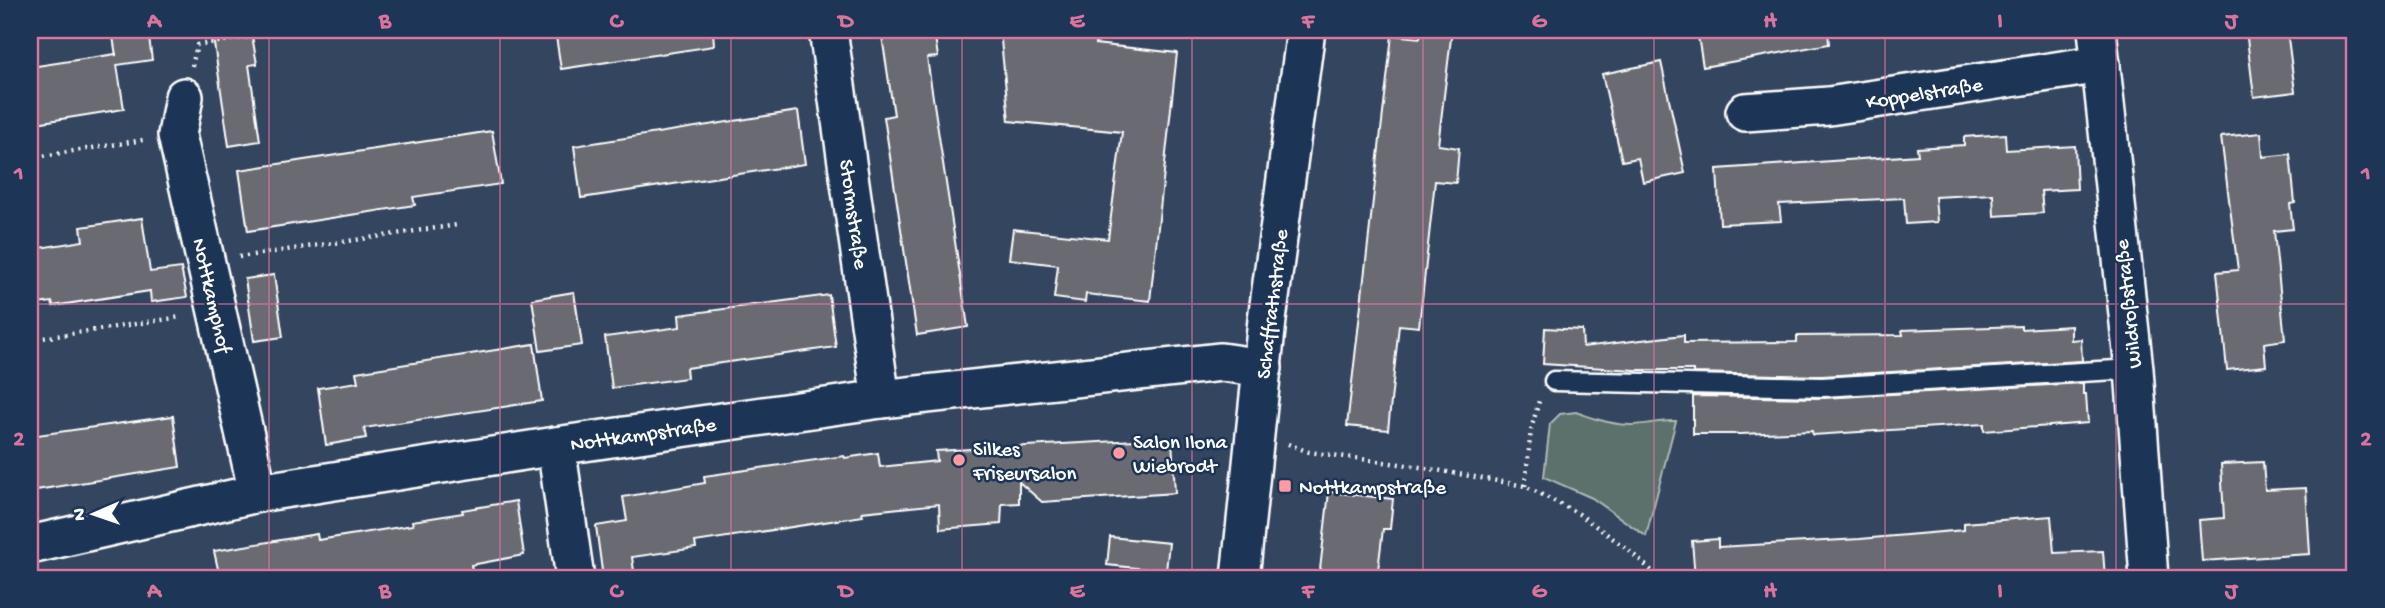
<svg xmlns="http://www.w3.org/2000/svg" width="2385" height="608" viewBox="0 0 2385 608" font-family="'Gochi Hand',sans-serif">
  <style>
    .green { fill: #5c716c; stroke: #aeb8b6; stroke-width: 2 }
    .building { fill: #6a6b73; stroke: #fff; stroke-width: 2 }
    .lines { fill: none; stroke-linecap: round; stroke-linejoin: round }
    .service-casing { stroke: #fff; stroke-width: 23 }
    .minor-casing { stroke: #fff; stroke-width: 42 }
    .path { stroke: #fff; stroke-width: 4.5; stroke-dasharray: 2 5; stroke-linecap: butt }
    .service { stroke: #1d3557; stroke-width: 18 }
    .minor { stroke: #1d3557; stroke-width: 37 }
    .grid { fill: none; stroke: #da749d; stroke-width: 2; stroke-opacity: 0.55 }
    .poi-dot { fill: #ff9aa2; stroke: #1d3557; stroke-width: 2.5 }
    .labels { text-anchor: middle; stroke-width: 5; stroke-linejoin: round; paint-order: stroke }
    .street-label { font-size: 21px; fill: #fff; stroke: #1d3557 }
    .poi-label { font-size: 21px; fill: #fff; stroke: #1d3557; text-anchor: start }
    .neatline { fill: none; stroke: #da749d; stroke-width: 2.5 }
    .grid-label { font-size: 23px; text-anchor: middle; font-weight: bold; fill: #da749d }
  </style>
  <rect width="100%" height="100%" fill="#34455f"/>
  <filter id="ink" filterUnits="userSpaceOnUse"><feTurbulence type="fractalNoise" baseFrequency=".0143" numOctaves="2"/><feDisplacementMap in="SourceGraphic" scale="14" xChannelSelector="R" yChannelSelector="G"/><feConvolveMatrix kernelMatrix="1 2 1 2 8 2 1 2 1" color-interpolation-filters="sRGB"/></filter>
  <g filter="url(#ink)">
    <path class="green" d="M1576,412C1594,419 1612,425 1631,425C1647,425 1661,420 1676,421L1646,536L1592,498L1544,477L1550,424L1560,414Z"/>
    <g class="building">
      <path d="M112,30H148L152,60L117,65L124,109L30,124V67L116,54V56Z"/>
      <path d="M212,30H251L257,64L249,65L260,141L229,146Z"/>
      <path d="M555,30H713L714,46L561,69Z"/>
      <path d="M881,30H934L938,57L927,58L968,327L917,335L884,117L894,115Z"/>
      <path d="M1000,30H1096L1095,44L1177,53L1150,301L1086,294L1085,302L1054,298L1058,265L1009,259L1013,229L1108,239L1122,132L1009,121Z"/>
      <path d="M1421,30H1452L1438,145L1459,148L1456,183L1435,181L1419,327L1399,325L1388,430L1347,426L1392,35L1420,38Z"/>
      <path d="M1697,30H1828L1829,44L1703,67Z"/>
      <path d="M2246,30H2287L2295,92L2254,97Z"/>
      <path d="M1661,62L1685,173L1643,182L1638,158L1622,161L1602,74Z"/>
      <path d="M798,111L805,164L581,198L574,146Z"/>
      <path d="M492,131L501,184L413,197L415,205L248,231L239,170Z"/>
      <path d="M2261,133L2263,157L2290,154L2295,203L2290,204L2293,229L2274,231L2285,340L2264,343L2266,366L2227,370L2217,272L2238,270L2221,137Z"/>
      <path d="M2005,134L2006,150L2075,146L2077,189L2041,191L2043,213L1994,216L1993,194L1935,197L1937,222L1906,224L1904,198L1779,204L1781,221L1720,224L1717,169L1918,155L1917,148L1964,145V137Z"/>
      <path d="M142,218L150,272L181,268L187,297L151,302L150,291L53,306L52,302L30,305V252L39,251V248L83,241L81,227Z"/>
      <path d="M274,275L283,337L254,341L245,279Z"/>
      <path d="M574,292L582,345L540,351L532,299Z"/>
      <path d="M829,295L836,347L686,368L687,378L612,388L605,337L680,327L679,315Z"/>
      <path d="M2021,326V329L2071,326V340L2081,339L2082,361L1822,376L1693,373V370H1635L1543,364L1545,328L1582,330L1583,347L1684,335V343L1797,342V336L1903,335L1902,330Z"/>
      <path d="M534,344L542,401L364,428L366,438L326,445L318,388L358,382L356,372Z"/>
      <path d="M2083,383V394H2086L2088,423L1984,431V424L1813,435L1812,431L1741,434H1693V396L1823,398Z"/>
      <path d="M173,416L180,467L30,491V436Z"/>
      <path d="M1172,438L1175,493L1042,502L1019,482V503L1002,504L1001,524L940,529L939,504L862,512L863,516L695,542L696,548L632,557L635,578H603L596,526L627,521L623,497L705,483L704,476L844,456L845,458L878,453L880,467L937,461L936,451Z"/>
      <path d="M2263,462L2265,490L2306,488L2310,554L2202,561L2199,520L2224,518L2221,464Z"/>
      <path d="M1329,492L1393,499L1390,529H1383L1377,578H1319Z"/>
      <path d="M516,501L524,555L471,565L473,575L453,578H220L214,551L317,534L318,540L413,525L412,521L463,513L462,510Z"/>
      <path d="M2051,516L2054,553L2103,551L2105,578H1695L1692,541L1718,539V547L1860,539L1964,530V523Z"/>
      <path d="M1110,537L1169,543L1166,571L1107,565Z"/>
    </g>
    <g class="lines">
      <g class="service-casing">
        <path id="service" d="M1554,381L1822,387L2134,369"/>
      </g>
      <g class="minor-casing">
        <g id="minor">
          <path d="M828,30L881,399"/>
          <path d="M2097,30L2134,369L2149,578"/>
          <path d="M184,97L177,135L258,493"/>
          <path d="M1745,112L1829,106L2101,64"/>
          <path d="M556,446L575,578"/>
          <path d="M30,545L258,493L556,446L881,399L1221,362L1263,368"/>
          <path d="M1240,578L1267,320L1306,30"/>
        </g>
      </g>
      <g class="path">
        <path d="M192,66L197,45L296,30"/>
        <path d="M30,158L143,140"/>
        <path d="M239,257L457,225"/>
        <path d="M30,340L181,317"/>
        <path d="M1288,444L1309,452L1414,466L1525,486L1579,514L1626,548L1660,578"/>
        <path d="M1525,486L1531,430L1539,401"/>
      </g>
      <use href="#service" class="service"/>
      <use href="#minor" class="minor"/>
    </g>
  </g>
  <path class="grid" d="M269,30V578M500,30V578M731,30V578M962,30V578M1192,30V578M1423,30V578M1654,30V578M1885,30V578M2116,30V578M30,304H2355"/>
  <g class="poi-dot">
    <circle cx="1119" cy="453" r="7"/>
    <circle cx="959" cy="460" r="7"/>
    <rect x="1278" y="479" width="14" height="14" rx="3.5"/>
  </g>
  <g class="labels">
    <g class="street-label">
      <text transform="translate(1924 92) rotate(-9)" y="7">Koppelstraße</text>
      <text transform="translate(855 214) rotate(82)" y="7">Stormstraße</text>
      <text transform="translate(213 295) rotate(77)" y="7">Nottkamphof</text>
      <text transform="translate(1271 304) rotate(-83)" y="7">Schaffrathstraße</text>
      <text transform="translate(2127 304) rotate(-96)" y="7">Wildroßstraße</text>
      <text transform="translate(643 433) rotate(-8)" y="7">Nottkampstraße</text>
    </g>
    <g class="poi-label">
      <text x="1133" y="448">Salon Ilona<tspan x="1133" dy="24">Wiebrodt</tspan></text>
      <text x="973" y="455">Silkes<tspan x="973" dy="24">Friseursalon</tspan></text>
      <text x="1299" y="493">Nottkampstraße</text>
    </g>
  </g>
  <rect width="2385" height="608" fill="none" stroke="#1d3557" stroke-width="77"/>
  <g transform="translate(94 514) rotate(268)" stroke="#1d3557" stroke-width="5" paint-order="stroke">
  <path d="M0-5L12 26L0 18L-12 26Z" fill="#ffffff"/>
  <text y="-10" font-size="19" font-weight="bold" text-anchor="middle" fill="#ffffff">N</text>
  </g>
  <rect x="38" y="38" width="2308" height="532" class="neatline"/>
  <g class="grid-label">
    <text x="154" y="27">A</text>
    <text x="385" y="27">B</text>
    <text x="616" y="27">C</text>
    <text x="846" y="27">D</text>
    <text x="1077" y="27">E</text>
    <text x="1308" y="27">F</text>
    <text x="1539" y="27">G</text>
    <text x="1770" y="27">H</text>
    <text x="2000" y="27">I</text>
    <text x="2231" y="27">J</text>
    <text x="19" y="179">1</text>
    <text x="2366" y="179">1</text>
    <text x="19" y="445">2</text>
    <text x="2366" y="445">2</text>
    <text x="154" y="597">A</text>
    <text x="385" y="597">B</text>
    <text x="616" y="597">C</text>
    <text x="846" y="597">D</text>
    <text x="1077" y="597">E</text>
    <text x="1308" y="597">F</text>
    <text x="1539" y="597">G</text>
    <text x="1770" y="597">H</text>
    <text x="2000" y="597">I</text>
    <text x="2231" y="597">J</text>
  </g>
</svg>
